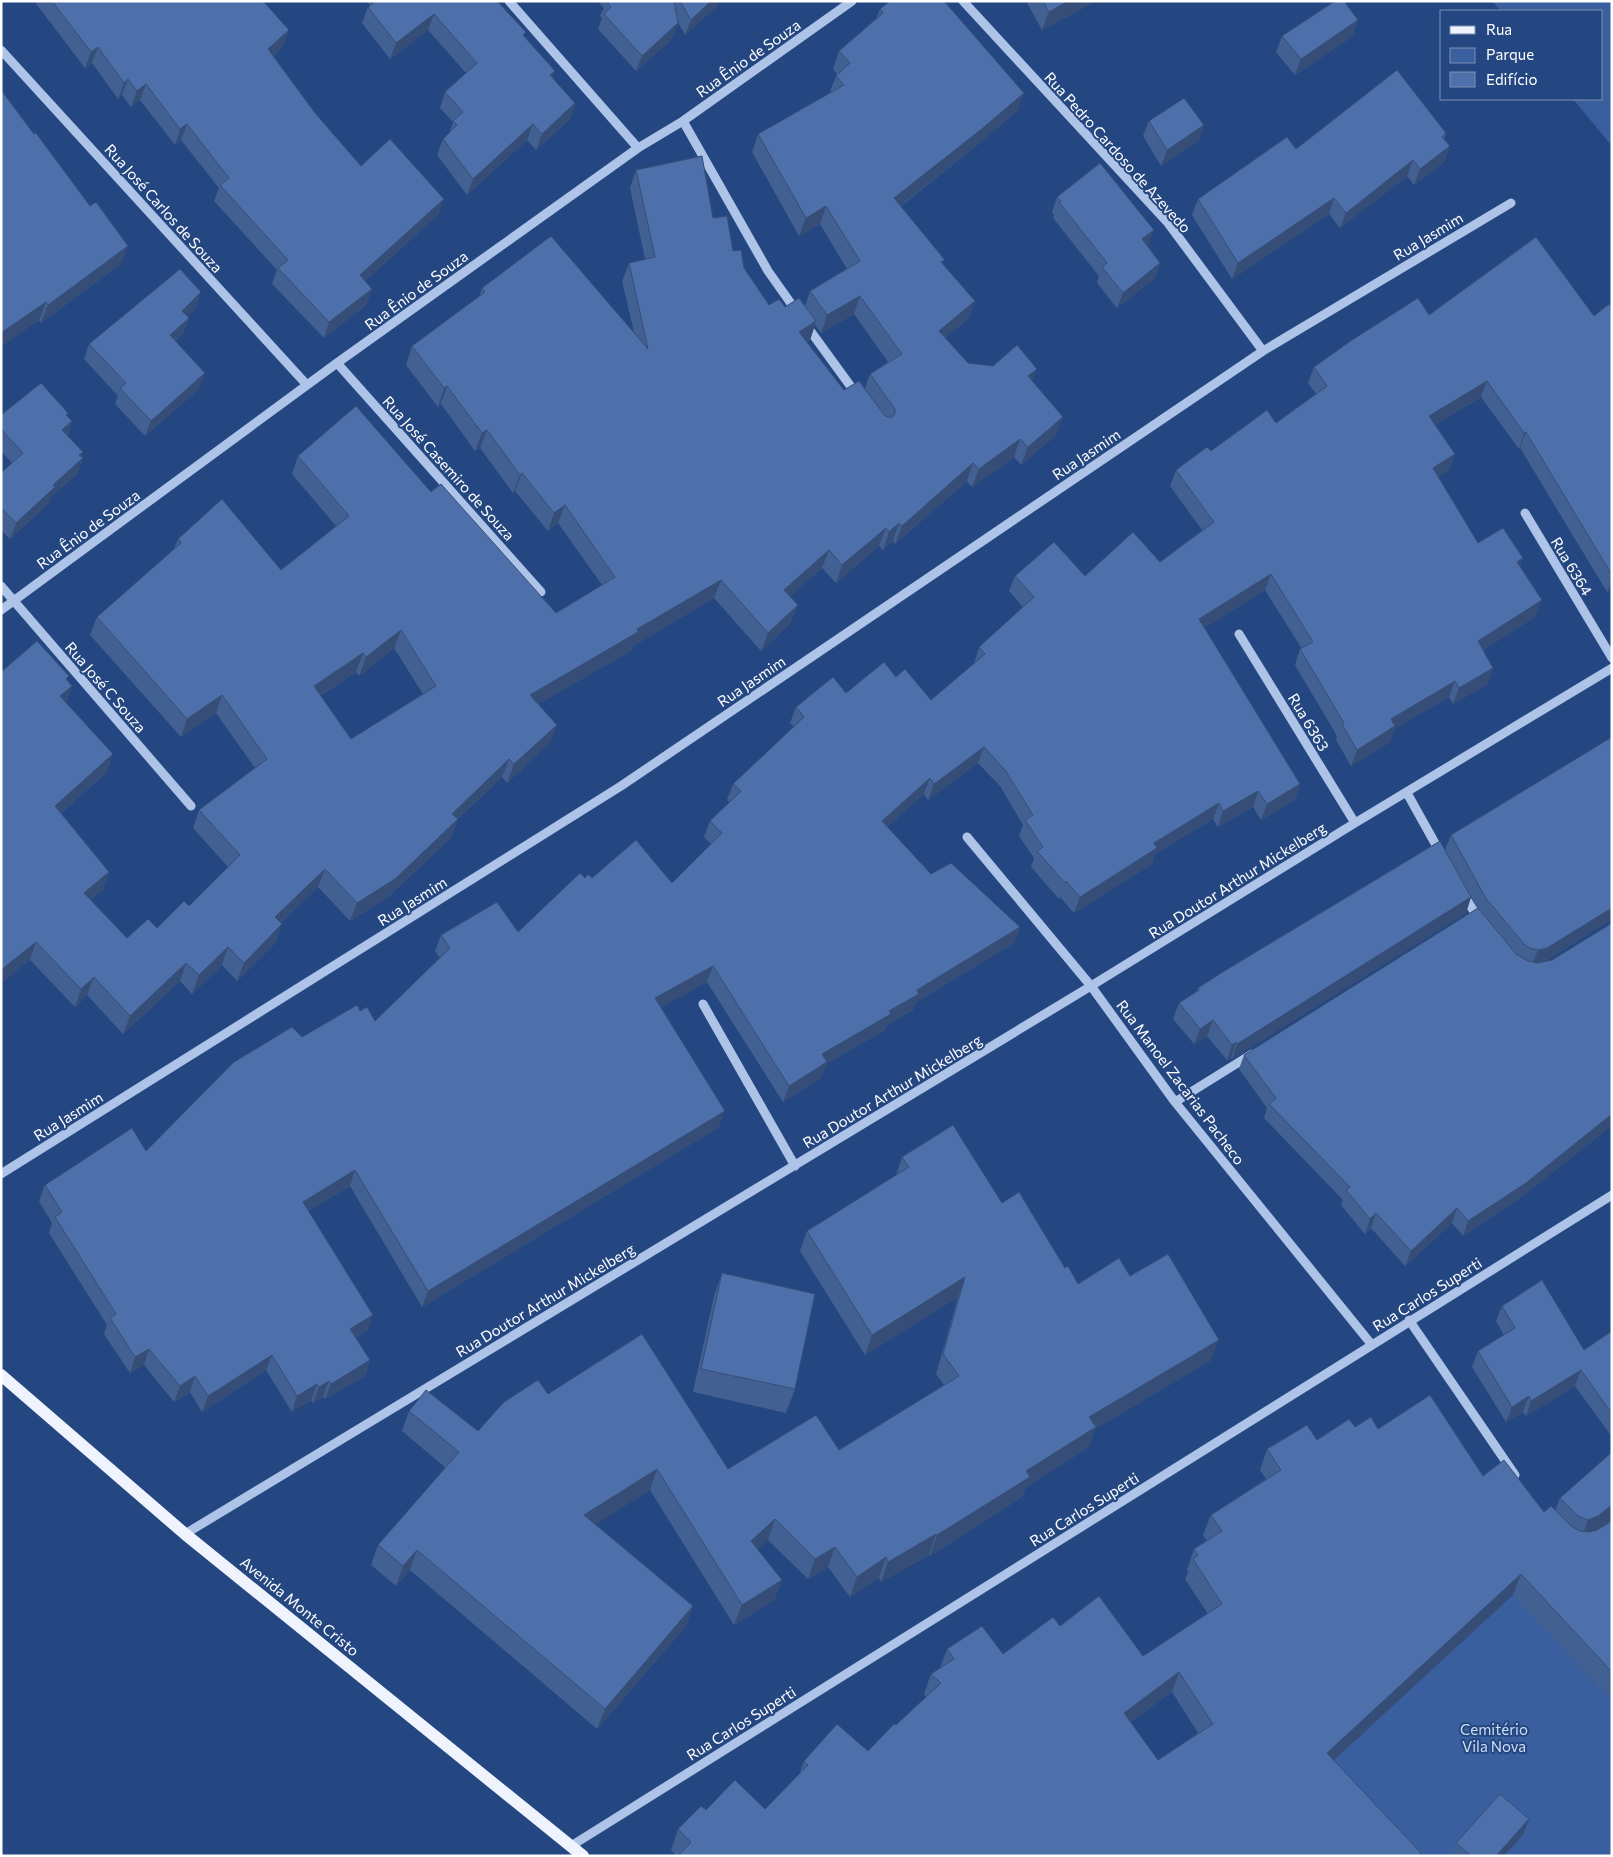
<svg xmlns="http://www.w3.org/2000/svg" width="1613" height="1857" viewBox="0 0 1613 1857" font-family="Commissioner,sans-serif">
<rect width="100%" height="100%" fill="#254781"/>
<path fill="#3a5f9f" d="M1492,1H1612V146L1573,99H1602V11H1501Z
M1612,1470V1856H1187Z"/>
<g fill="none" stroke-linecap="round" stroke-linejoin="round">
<path stroke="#adc3e7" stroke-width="9" d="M509,1L638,148
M963,1L1168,223L1263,351
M1,50L307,385
M683,121L768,271L797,312
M806,325L857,395
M337,363L541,592
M1525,513L1612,658
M1,586L191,806
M1,610L337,363L638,148L683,121L852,1
M1239,634L1355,823
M1407,793L1441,854
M967,837L1091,986L1175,1102L1372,1345
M1463,894L1480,921
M703,1004L795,1166
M1175,1102L1252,1054
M1,1174L621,786L1263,351L1511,203
M1409,1320L1515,1475
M185,1534L1091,986L1355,823L1612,668
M571,1846L1612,1195"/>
<path stroke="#eef3fd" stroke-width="12" d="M1,1375L185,1534L583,1856"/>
</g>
<path fill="#426092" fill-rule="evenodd" d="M34,1H263L283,46L273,56L315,113L361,166L438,215L365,281L372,289L366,305L324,338L272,284L277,270L214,201L219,188L181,140L175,145L140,100L131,107L122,95L118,99L92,63L85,68Z
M367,1H497L524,37L552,78L575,103L570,119L536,150L527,140L467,195L437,155L443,139L449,133L453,122L440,108L445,92L466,73L428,30L390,59L362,23L368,7L370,5Z
M598,1H718L716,7L685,35L678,22L672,39L636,71L598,29L602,18L600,16L604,8Z
M1026,1H1096L1042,30Z
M880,9L1024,93L1017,111L976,146L901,206L943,264L975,301L968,319L945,338L968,363L1032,381L1056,435L1021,465L1014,457L972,487L967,481L895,544L893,541L883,550L879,546L836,583L822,568L790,597L791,623L761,651L714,598L633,646L631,651L538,704L550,743L507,783L502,777L457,820L451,838L388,897L350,921L318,887L281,923L282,924L275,943L237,981L222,965L192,994L180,981L123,1034L87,995L75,1007L30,960L1,983V672L68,680L66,702L107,772L61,813L109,872L103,890L90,900L127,938L157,928L189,906L228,867L193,828L199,810L255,768L216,713L181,737L90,635L97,617L174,549L178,539L281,570L336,526L292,474L298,456L431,492L556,613L602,585L558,523L548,531L515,491L513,493L480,448L475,451L441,404L438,407L406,365L412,346L479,297L482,288L634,332L622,281L629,263L645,259L630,188L636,170L713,218L744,268L769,305L785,307L805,306L810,291L847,269L820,224L799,236L752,152L758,134L829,94L836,76L837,74L833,69L839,51L876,19ZM854,314L888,362L870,374L865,388L844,390L806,342L810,340L815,325L821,333ZM394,648L423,694L351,739L320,696L356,672L359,676Z
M1282,36H1353L1295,75L1276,52Z
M1,90L121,264L41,323L39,320L1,346Z
M1149,121L1199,140L1161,166L1143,136Z
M1446,133L1444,139L1450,146L1444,162L1414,185L1407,176L1340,228L1329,214L1232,279L1192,215L1198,199L1296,149Z
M1057,197L1148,246L1160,263L1155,278L1117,308L1097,283L1099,276L1053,218L1054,215L1052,212Z
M196,308L187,316L189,318L183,334L175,341L199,389L145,436L115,404L118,396L84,359L89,344Z
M1612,308V589L1607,592L1520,448L1519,449L1481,397L1435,425L1455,454L1449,470L1438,477L1478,543L1520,566L1536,616L1483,650L1488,684L1453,704L1449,697L1394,729L1390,742L1351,766L1336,740L1337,736L1295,665L1300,649H1302L1265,590L1204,628L1300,784L1295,800L1261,820L1253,807L1218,827L1213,819L1155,854L1152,864L1074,913L1060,897L1059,899L1031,867L1034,858L1019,836L1023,825L1000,786L978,763L928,800L924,794L887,827L931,874L1020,927L1014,943L915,1003L913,1010L887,1025L885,1030L826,1064L821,1078L783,1102L707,982L661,1007L719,1127L422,1307L350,1186L308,1211L368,1330L356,1338L370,1360L365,1376L325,1399L323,1397L313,1403L311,1400L292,1412L266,1370L202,1412L190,1392L174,1402L144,1365L130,1373L104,1334L107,1325L49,1233L52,1223L39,1201L45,1185L146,1151L302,1037L360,1011L375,1021L440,958L435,951L441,935L518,932L585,878L672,883L711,844L704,837L710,821L730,802L727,800L733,784L794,727L790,723L796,707L846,693L896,677L931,700L974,664L979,647L1023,607L1009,591L1015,576H1085L1160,562L1202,530L1170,486L1176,470L1211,451L1276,423L1316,394L1308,383L1314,367L1429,315L1594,316Z
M68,413L67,416L72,421L67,436L83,452L77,474L50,498L49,503L10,539L1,530V473L12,463L1,451V415Z
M1612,737V921H1609L1545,961L1605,1131L1521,1197L1463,1236L1452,1223L1405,1266L1371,1228L1365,1234L1341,1205L1343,1200L1264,1118L1267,1108L1239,1069L1244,1055L1478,909L1471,897L1466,913L1232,1059L1231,1058L1227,1060L1207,1036L1194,1044L1173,1019L1179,1003L1196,992L1198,988L1445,850L1451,835Z
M902,1157L1002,1203L1065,1268L1078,1284L1130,1276L1211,1360L1095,1429L1089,1447L1026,1487L1022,1497L930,1556L929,1555L881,1582L879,1578L850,1597L828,1567L808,1579L768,1540L757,1549L782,1580L774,1600L734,1625L650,1490L595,1524L693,1606L686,1626L597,1729L410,1570L396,1586L371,1565L378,1545L446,1468L402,1431L409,1411L478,1431L548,1394L728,1469L839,1450L944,1385L936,1374L958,1297L865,1355L800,1251L807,1231L896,1175Z
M722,1273L795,1389L786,1413L693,1392L714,1296Z
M1502,1306L1584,1350L1612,1331V1437L1575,1386L1526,1416L1523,1412L1506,1422L1472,1367L1478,1351L1504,1335L1496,1321Z
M1355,1427L1378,1429L1483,1476L1544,1512L1555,1511L1560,1498L1612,1452V1699L1611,1700L1513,1595L1334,1760L1420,1856H677L671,1850L678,1829L706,1810L765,1809L799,1775L804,1761L868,1751L926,1697L924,1694L931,1674L940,1668L947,1649L1003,1654L1060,1626L1143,1656L1208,1614L1185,1579L1188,1572L1187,1570L1194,1549L1207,1541L1203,1535L1211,1515L1266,1479L1260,1470L1267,1449L1317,1440ZM1172,1692L1198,1733L1158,1760L1131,1722Z
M1529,1819L1523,1835L1504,1856H1452L1456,1843Z"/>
<path fill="#364e77" d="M711,1H718L716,7L685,35L691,20Z
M1068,1H1096L1042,30L1049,12Z
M434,14L428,30L390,59L396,43Z
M1358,20L1353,36L1295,75L1301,59Z
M678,23L672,39L636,71L642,56Z
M289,30L283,46L262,65L268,49Z
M98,47L92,63L85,68L91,52Z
M555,71L549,87L550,75Z
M128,79L122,95L118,99L124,83Z
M146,84L140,100L131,107L137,91Z
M1024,93L1017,111L976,146L887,216L894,198Z
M575,103L570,119L536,150L542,134Z
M187,124L181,140L175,145L180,129Z
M533,124L527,140L467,195L473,179Z
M1204,125L1199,140L1161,166L1167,150Z
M1450,146L1444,162L1414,185L1420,169Z
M1413,160L1407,176L1340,228L1346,213Z
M1334,198L1329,214L1232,279L1238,263Z
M444,199L438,215L354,291L360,275Z
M826,206L820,224L799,236L806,218Z
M1154,230L1148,246L1136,255L1142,239Z
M128,246L121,264L41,323L48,305Z
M1160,263L1155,278L1117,308L1123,293Z
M372,289L366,305L324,338L329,322Z
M201,292L196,308L177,327L182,311Z
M860,296L854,314L821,333L827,315Z
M975,301L968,319L932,349L939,331Z
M46,302L39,320L1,346V333Z
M189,318L183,334L164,351L170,335Z
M816,321L810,340L792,350L799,332Z
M1037,369L1030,387L1028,376Z
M205,373L199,389L145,436L151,421Z
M1487,381L1481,397L1423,432L1429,416Z
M447,386L441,404L438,407L444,388Z
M1063,417L1056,435L1021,465L1028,447Z
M72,421L66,437L62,430Z
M487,430L480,448L475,451L482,433Z
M1526,432L1520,448L1519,449L1524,433Z
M1020,439L1014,457L972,487L979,469Z
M83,452L79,462L83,458L77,474L50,498L49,503L10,539L16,523L53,485L79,455Z
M1455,454L1449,470L1427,484L1433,468Z
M973,463L967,481L895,544L902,526Z
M522,473L515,491L513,493L520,475Z
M565,505L558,523L548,531L554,513Z
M899,523L893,541L883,550L889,532Z
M886,528L879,546L836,583L842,565Z
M829,550L822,568L778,608L784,590Z
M1523,558L1517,574V562Z
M1271,574L1265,590L1193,635L1199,619Z
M1612,579V589L1607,592Z
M721,580L714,598L633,646L631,651L523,713L530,695L637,629Z
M1542,600L1536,616L1472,657L1478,641Z
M798,605L791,623L761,651L768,633Z
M401,630L394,648L359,676L366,657Z
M363,653L356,672L307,704L314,686Z
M1493,668L1488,684L1453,704L1459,688Z
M1455,681L1449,697L1394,729L1390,742L1351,766L1357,750L1391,719Z
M72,686L66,704L60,696Z
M222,695L216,713L181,737L187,719Z
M557,725L550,743L507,783L514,764Z
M984,747L978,763L928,800L934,784Z
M113,754L107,772L48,824L55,806Z
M509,759L502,777L457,820L451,838L388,897L350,921L357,903L452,814Z
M930,778L924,794L876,837L882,821Z
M1300,784L1295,800L1261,820L1267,804Z
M1258,791L1253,807L1218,827L1223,811Z
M1219,803L1213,819L1155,854L1152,864L1074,913L1080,897L1154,843Z
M325,869L318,887L268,935L275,917Z
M109,872L103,890L77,911L84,893Z
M1471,897L1466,913L1232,1059L1237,1044Z
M1612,908V921H1609L1541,963L1532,965L1538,950Z
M282,924L275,943L237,981L244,963Z
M1020,927L1014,943L915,1003L913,1010L887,1025L885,1030L826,1064L821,1078L783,1102L789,1086L822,1054L889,1011L917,990Z
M36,942L30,960L1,983V970Z
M228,947L222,965L192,994L199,975Z
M186,963L180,981L123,1034L130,1016Z
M713,966L707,982L649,1014L655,998Z
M94,977L87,995L75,1007L81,989Z
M1213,1020L1207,1036L1194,1044L1200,1029Z
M1236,1042L1231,1058L1227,1060L1232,1045Z
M725,1111L719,1127L422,1307L428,1291Z
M1612,1114V1124L1605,1131L1521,1197L1463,1236L1468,1221Z
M355,1170L350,1186L297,1218L303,1202Z
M1457,1208L1452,1223L1405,1266L1411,1251Z
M1376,1213L1371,1228L1365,1234L1370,1219Z
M965,1277L958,1297L865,1355L872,1335Z
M373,1315L368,1330L345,1345L350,1329Z
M1219,1340L1211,1360L1095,1429L1089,1447L1026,1487L1022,1497L930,1556L937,1535L1026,1471L1089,1417Z
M149,1349L144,1365L130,1373L135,1357Z
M272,1355L266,1370L202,1412L208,1396Z
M370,1360L365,1376L325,1399L331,1384Z
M1581,1370L1575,1386L1526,1416L1531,1401Z
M195,1376L190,1392L174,1402L180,1386Z
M329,1381L323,1397L313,1403L319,1387Z
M317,1384L311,1400L292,1412L297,1396Z
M1529,1396L1523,1412L1506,1422L1512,1407Z
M657,1469L650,1490L577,1536L584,1515Z
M1612,1505V1517L1610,1521L1591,1536L1581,1540L1588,1520Z
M775,1519L768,1540L744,1561L751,1541Z
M936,1534L929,1555L881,1582L888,1562Z
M835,1547L828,1567L808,1579L815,1559Z
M417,1550L410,1570L396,1586L403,1566Z
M886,1557L879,1578L850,1597L857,1577Z
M1521,1574L1513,1595L1319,1774L1327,1753Z
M782,1580L774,1600L734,1625L742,1605Z
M693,1606L686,1626L597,1729L605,1709Z
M1179,1672L1172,1692L1116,1733L1124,1713Z
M1529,1819L1523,1835L1504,1856H1496Z"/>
<path fill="#4d70aa" stroke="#364e77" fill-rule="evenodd" d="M52,1H263L289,30L268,49L315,113L361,166L390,139L444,199L360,275L372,289L329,322L278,268L288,260L220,185L229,178L187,124L180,129L146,84L137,91L128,79L124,83L98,47L91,52Z
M376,1H497L526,32L523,35L555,71L550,75L575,103L542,134L533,124L473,179L443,139L457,125L453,121L463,112L445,92L477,63L434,14L396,43L368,7Z
M606,1H674L678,23L642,56L604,14L611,7Z
M680,1H711L691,20Z
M890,1H944L1024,93L983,128L894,198L945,260L941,262L975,301L939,331L968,363L993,366L1017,345L1037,369L1028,376L1063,417L1028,447L1020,439L979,469L973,463L902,526L899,523L889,532L886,528L842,565L829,550L784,590L798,605L768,633L721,580L637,629L638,632L530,695L557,725L514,764L509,759L452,814L458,819L395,879L357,903L325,869L275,917L282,924L244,963L228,947L199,975L186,963L130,1016L94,977L81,989L36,942L1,970V672L37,641L69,676L66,679L72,686L60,696L113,754L55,806L109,872L84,893L127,938L148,919L157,928L184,901L189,906L240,855L199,810L267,759L222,695L187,719L97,617L181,543L178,539L222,499L281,570L349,516L298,456L356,406L431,492L441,484L556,613L615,577L565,505L554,513L522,473L520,475L487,430L482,433L447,386L444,388L412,346L485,292L482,288L551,236L648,349L629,263L655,257L636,170L702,156L713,218L727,216L733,251L741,250L744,268L769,305L779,299L785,307L799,298L816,321L799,332L844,390L859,381L885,416L891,418L895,414V409L870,374L902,354L860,296L827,315L810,291L860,261L826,206L806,218L758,134L844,85L836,76L850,63L839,51L883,13L880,9ZM401,630L436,686L351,739L314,686L363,653L366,657Z
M1043,1H1068L1049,12Z
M1335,1H1344L1358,20L1301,59L1282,36Z
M1397,70L1446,133L1442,137L1450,146L1420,169L1413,160L1346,213L1334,198L1238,263L1198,199L1287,137L1296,149Z
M1,90L34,134L36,133L90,206L96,202L128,246L48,305L46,302L1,333Z
M1184,98L1204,125L1167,150L1149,121Z
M1100,163L1154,230L1142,239L1160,263L1123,293L1102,267L1107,263L1059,202L1061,201L1057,197Z
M1536,237L1594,316L1609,304L1612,308V575L1526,432L1524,433L1487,381L1429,416L1455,454L1433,468L1478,543L1503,528L1523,558L1517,562L1542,600L1478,641L1493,668L1459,688L1455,681L1391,719L1395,726L1357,750L1342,724L1344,723L1300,649L1313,642L1271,574L1199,619L1300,784L1267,804L1258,791L1223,811L1219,803L1154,843L1157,848L1080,897L1066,881L1065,883L1037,851L1043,847L1025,820L1033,815L1005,770L984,747L934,784L930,778L882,821L931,874L951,863L1020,927L917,990L919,994L889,1011L891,1014L822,1054L827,1062L789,1086L713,966L655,998L725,1111L428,1291L355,1170L303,1202L373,1315L350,1329L370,1360L331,1384L329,1381L319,1387L317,1384L297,1396L272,1355L208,1396L195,1376L180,1386L149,1349L135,1357L110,1318L116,1314L55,1217L62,1212L45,1185L132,1128L146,1151L234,1062L292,1027L302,1037L357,1005L360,1011L367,1007L375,1021L450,948L441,935L497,902L518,932L580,873L585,878L588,874L592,878L636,840L672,883L722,833L710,821L741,791L733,784L804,717L796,707L833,677L846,693L884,662L896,677L905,669L931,700L985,654L979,647L1034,597L1015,576L1054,542L1085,576L1133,532L1160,562L1214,522L1176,470L1207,447L1211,451L1267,410L1276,423L1327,386L1314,367L1352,340L1418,298L1429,315Z
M180,269L201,292L182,311L189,318L170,335L205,373L151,421L120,388L126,383L89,344Z
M41,383L68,413L66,415L72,421L62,430L83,452L79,455L83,458L53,485L55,487L16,523L1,508V473L23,453L1,429V415Z
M1612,737V908L1547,948L1538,950L1530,948L1524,944L1485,897L1451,835Z
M1440,841L1471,897L1237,1044L1236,1042L1232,1045L1213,1020L1200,1029L1179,1003L1199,990L1198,988L1221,973Z
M1478,908L1516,954L1528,961L1537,963L1552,960L1612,923V1114L1526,1183L1468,1221L1457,1208L1411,1251L1376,1213L1370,1219L1346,1190L1350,1187L1269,1104L1276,1098L1244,1055Z
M953,1125L1002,1203L1019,1192L1065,1268L1068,1266L1078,1284L1119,1258L1130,1276L1168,1254L1219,1340L1089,1417L1096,1427L1026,1471L1030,1477L937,1535L936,1534L888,1562L886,1557L857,1577L835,1547L815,1559L775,1519L751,1541L782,1580L742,1605L657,1469L584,1515L693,1606L605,1709L417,1550L403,1566L378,1545L459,1452L409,1411L426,1390L478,1431L504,1402L538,1380L548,1394L642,1334L728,1469L816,1415L839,1450L959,1376L943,1354L965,1277L872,1335L807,1231L909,1167L902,1157Z
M722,1273L815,1294L795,1389L701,1369Z
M1542,1280L1584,1350L1612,1331V1414L1581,1370L1531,1401L1529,1396L1512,1407L1478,1351L1515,1328L1502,1306Z
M1430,1395L1483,1476L1504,1460L1544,1512L1551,1506L1571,1526L1580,1531L1589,1532L1597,1530L1612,1521V1672L1521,1574L1327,1753L1421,1853L1417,1856H681L680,1854L691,1842L678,1829L701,1806L706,1810L735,1780L765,1809L808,1765L804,1761L837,1724L868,1751L894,1724L896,1725L941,1683L931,1674L954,1659L947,1649L982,1626L1003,1654L1053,1617L1060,1626L1099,1596L1143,1656L1222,1604L1193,1559L1198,1555L1194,1549L1222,1531L1211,1515L1281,1470L1267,1449L1307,1425L1317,1440L1349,1419L1355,1427L1371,1417L1378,1429ZM1179,1672L1213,1724L1158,1760L1124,1713Z
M1612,1452V1505L1598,1516L1588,1520L1578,1516L1560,1498Z
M1500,1794L1529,1819L1496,1856H1471L1456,1843Z"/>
<g text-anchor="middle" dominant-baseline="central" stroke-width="4" stroke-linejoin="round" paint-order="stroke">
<g font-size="15" fill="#fff" stroke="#254781">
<text transform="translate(748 58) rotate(-35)">Rua Ênio de Souza</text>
<text transform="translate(1118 152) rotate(48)">Rua Pedro Cardoso de Azevedo</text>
<text transform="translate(164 208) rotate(48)">Rua José Carlos de Souza</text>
<text transform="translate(1428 236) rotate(-31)">Rua Jasmim</text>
<text transform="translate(416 290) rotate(-36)">Rua Ênio de Souza</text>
<text transform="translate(1086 454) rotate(-34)">Rua Jasmim</text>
<text transform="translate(449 468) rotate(48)">Rua José Casemiro de Souza</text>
<text transform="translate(88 529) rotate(-36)">Rua Ênio de Souza</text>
<text transform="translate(1572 566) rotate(59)">Rua 6364</text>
<text transform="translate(751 681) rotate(-34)">Rua Jasmim</text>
<text transform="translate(106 687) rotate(49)">Rua José C Souza</text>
<text transform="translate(1309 722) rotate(59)">Rua 6363</text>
<text transform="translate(1237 880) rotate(-32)">Rua Doutor Arthur Mickelberg</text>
<text transform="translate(412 901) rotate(-32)">Rua Jasmim</text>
<text transform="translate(1181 1082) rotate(53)">Rua Manoel Zacarias Pacheco</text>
<text transform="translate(892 1091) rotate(-31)">Rua Doutor Arthur Mickelberg</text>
<text transform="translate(68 1116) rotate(-32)">Rua Jasmim</text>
<text transform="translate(1427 1294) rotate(-32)">Rua Carlos Superti</text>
<text transform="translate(545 1300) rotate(-31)">Rua Doutor Arthur Mickelberg</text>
<text transform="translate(1084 1509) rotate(-32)">Rua Carlos Superti</text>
<text transform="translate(300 1606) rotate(39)">Avenida Monte Cristo</text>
<text transform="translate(741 1723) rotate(-32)">Rua Carlos Superti</text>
</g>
<g font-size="15" fill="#d0def5" stroke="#254781">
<text x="1494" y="1729">Cemitério<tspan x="1494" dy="17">Vila Nova</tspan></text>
</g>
</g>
<rect width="1613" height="1857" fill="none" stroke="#ffffff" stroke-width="5"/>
<rect x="1440" y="10" width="162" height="90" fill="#254781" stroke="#7c91b3"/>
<rect x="1450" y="26" width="25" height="8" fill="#eef3fd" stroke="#7c91b3"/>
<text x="1486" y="35" font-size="15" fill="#ffffff">Rua</text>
<rect x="1450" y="48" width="25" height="15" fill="#3a5f9f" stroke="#7c91b3"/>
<text x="1486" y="60" font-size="15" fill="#ffffff">Parque</text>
<rect x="1450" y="72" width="25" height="15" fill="#4d70aa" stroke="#7c91b3"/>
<text x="1486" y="85" font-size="15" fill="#ffffff">Edifício</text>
</svg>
